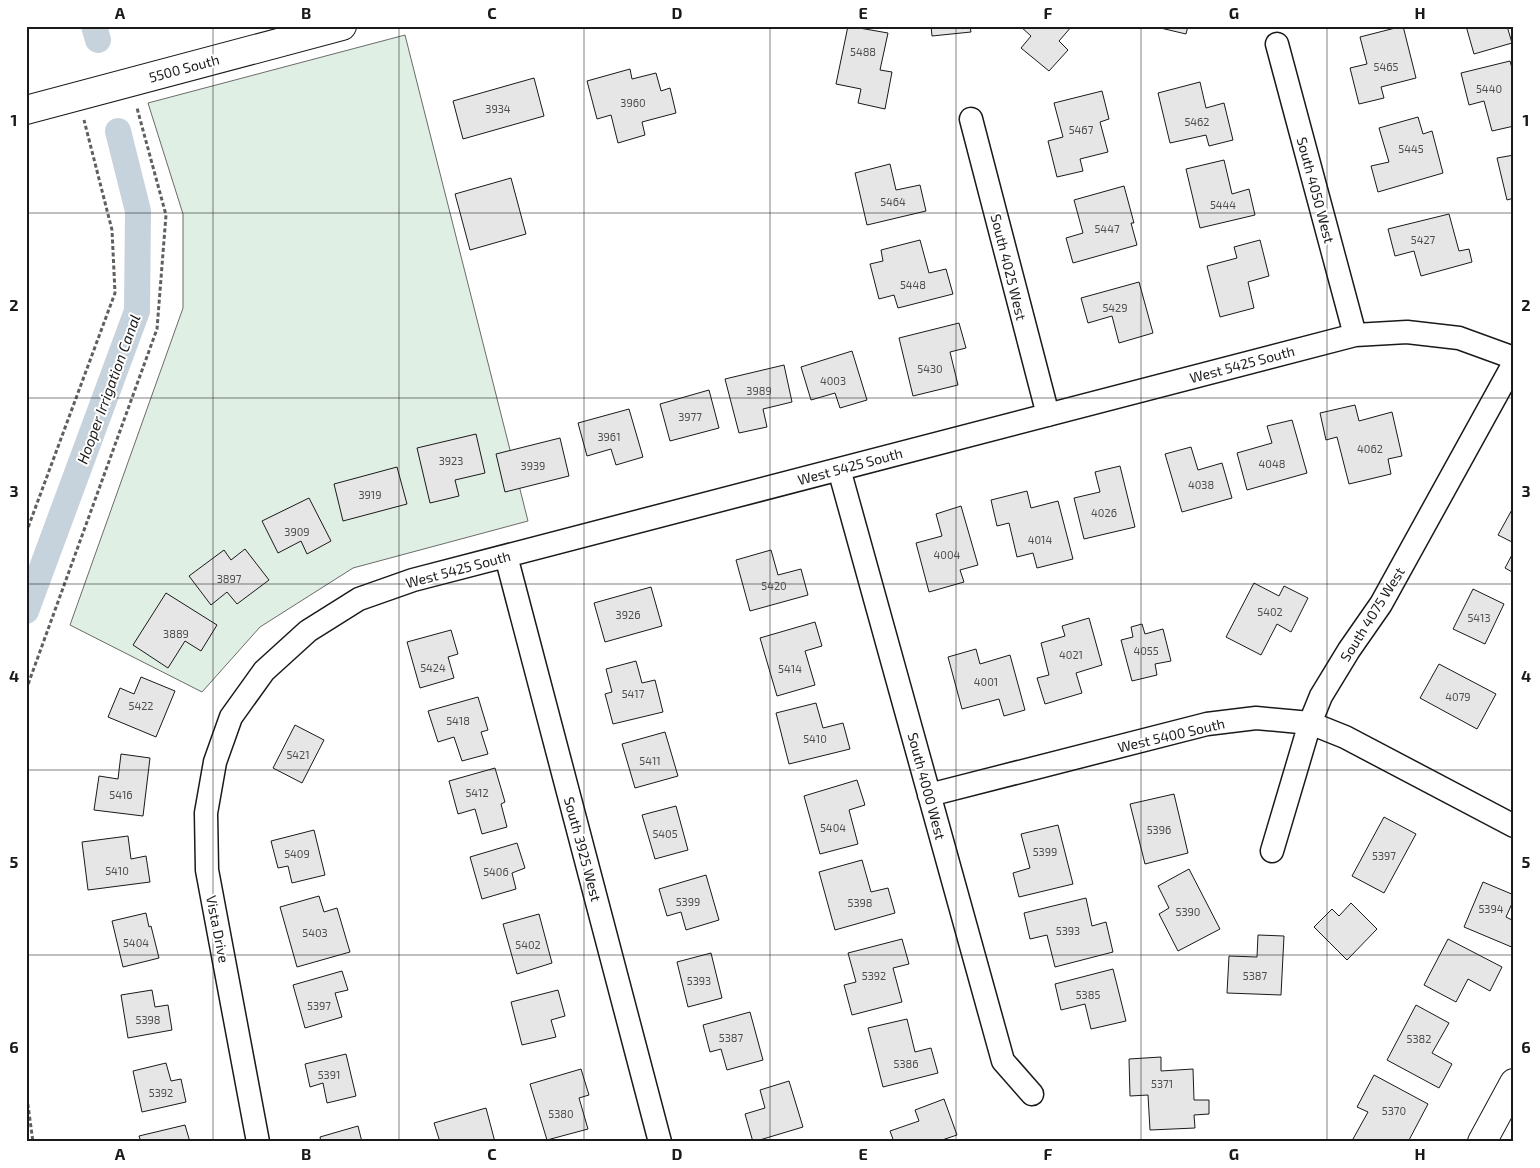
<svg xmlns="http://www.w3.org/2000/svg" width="1540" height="1168" viewBox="0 0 1540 1168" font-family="'Exo 2',sans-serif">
<rect width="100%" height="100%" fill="#fff"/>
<path fill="#e0efe3" stroke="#6a6a6a" d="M405,35L528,521L353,568L260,627L202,692L70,625L183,308V214L148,103Z"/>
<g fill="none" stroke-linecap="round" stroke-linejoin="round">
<path stroke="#c6d2dc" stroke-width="26" d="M94,26L98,40
M26,611L137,311L138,211L118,131"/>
</g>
<path fill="#e6e6e6" stroke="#1a1a1a" d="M848,26L888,33L880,70L892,72L885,109L858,103L861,89L836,84Z
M931,26H970L971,32L932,36Z
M1020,26H1072L1059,41L1068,50L1049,71L1021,48L1031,36Z
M1152,26H1188L1186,34Z
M1403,26L1416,78L1381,87L1384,98L1359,104L1350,68L1367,64L1360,37Z
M1466,26H1507L1512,43L1474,54Z
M1510,61L1514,75V126L1492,131L1484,101L1469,105L1461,73Z
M630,69L632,79L656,73L661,91L670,88L676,113L642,122L645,135L618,143L611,115L597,119L587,81Z
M534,78L544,116L463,139L453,101Z
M1200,82L1206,108L1224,103L1233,140L1209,146L1206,135L1170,143L1158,93Z
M1102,91L1109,119L1100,122L1108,152L1080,159L1083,171L1057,177L1048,141L1063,137L1054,103Z
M1418,117L1423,134L1432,131L1443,173L1378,192L1371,166L1389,162L1379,128Z
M1514,155V198L1507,200L1497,158Z
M1224,160L1232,194L1249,189L1255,215L1200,228L1186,169Z
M890,164L896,190L920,185L926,211L867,225L855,173Z
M511,178L526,234L470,250L455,194Z
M1124,186L1134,223H1131L1137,245L1073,263L1066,238L1083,233L1074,200Z
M1449,214L1459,251L1469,249L1472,262L1421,276L1414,251L1395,256L1388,229Z
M920,240L929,273L946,269L953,294L898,308L894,295L879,299L870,264L883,261L881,250Z
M1260,240L1269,276L1248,282L1254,308L1220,317L1207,266L1237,258L1234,247Z
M1139,282L1153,333L1119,343L1112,316L1088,323L1081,298Z
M959,323L966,348L950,352L958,385L913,396L899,338Z
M852,351L867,400L840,408L835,393L811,400L801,367Z
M784,365L792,402L763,409L767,427L739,433L725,379Z
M709,390L719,428L670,441L660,404Z
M1355,405L1359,421L1392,412L1402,456L1388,459L1391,474L1349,484L1337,437L1326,440L1320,413Z
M629,409L643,457L616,465L611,449L587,456L578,423Z
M1292,420L1307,473L1247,490L1237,453L1272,443L1267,426Z
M476,434L485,473L455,480L459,496L430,503L417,448Z
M560,438L569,476L505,492L496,454Z
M1191,447L1198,470L1222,463L1232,498L1182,512L1165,454Z
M1120,466L1135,527L1084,539L1074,498L1100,492L1095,472Z
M397,467L407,504L343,521L334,484Z
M1027,491L1031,508L1058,501L1073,559L1037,568L1033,553L1017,557L1009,523L997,526L991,500Z
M309,498L331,541L307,554L301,541L278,553L262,521Z
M961,506L978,565L960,570L964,582L929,592L916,543L942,536L936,514Z
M1514,506V543L1498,535Z
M245,549L269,580L237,604L227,592L211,605L189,576L224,550L231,560Z
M771,550L778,575L801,569L808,595L750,611L736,560Z
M1514,551V573L1505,568Z
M1254,583L1279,596L1284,586L1308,598L1291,632L1277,624L1261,655L1226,637Z
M651,587L662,626L605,642L594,603Z
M1473,589L1504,604L1485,644L1453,629Z
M166,593L217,625L201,651L185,641L168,668L133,645Z
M1089,618L1102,665L1076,673L1082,693L1045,704L1037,678L1049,675L1041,643L1065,636L1062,626Z
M815,622L822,646L805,651L815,685L777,696L760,638Z
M1142,624L1145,634L1163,629L1171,661L1155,664L1157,675L1132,681L1121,640L1133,637L1131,627Z
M451,630L458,654L448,657L454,678L420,688L407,642Z
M976,649L980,664L1010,655L1025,710L1004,716L999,699L962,709L948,657Z
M636,661L642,683L655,680L663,712L613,724L605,694L612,692L606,669Z
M1439,664L1496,694L1477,729L1420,698Z
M141,677L175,691L156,737L108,717L120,688L134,694Z
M478,697L488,730L481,732L488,754L462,761L454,737L438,742L428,711Z
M816,703L823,728L843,723L850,749L789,764L776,713Z
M295,725L324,740L302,783L273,768Z
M665,732L678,776L635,788L622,744Z
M121,754L150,758L143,816L94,810L99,776L118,779Z
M495,768L505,802L501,804L507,827L482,834L475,809L458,814L449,781Z
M857,780L865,805L849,810L858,844L820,854L804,796Z
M1174,794L1188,853L1145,864L1130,804Z
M676,806L688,850L655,859L642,815Z
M1384,817L1416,834L1384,893L1352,876Z
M1058,825L1073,884L1019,897L1013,873L1030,868L1021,834Z
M314,830L325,875L292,883L288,866L278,868L271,841Z
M128,836L131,859L146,856L150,882L88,890L82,842Z
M517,843L525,868L512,873L516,889L482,899L470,857Z
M862,860L871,892L888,888L895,913L835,930L819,872Z
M1189,869L1220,929L1178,951L1159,914L1169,908L1158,886Z
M706,875L719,920L686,930L681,912L667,916L659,889Z
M1483,882L1514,895V899L1506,917L1514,921V948L1464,927Z
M319,896L324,912L337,908L350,952L297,967L280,907Z
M1086,898L1092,926L1106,922L1113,952L1055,967L1047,935L1030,939L1024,913Z
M1351,903L1377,929L1347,960L1314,927L1332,909L1339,916Z
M146,913L149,927L151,926L159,958L123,967L112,921Z
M539,914L552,963L517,974L503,924Z
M1258,935L1284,936L1281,995L1227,993L1229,956L1257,957Z
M902,939L909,964L893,968L902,1002L852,1015L844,985L856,982L848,953Z
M1448,939L1502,967L1490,991L1468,979L1456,1002L1424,985Z
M711,953L722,998L688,1007L677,962Z
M1113,969L1126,1021L1091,1029L1085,1004L1061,1010L1055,984Z
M342,971L348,990L335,993L342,1017L305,1028L293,985Z
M152,990L155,1007L168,1005L172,1030L128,1038L121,995Z
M558,990L565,1016L551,1020L556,1037L522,1045L511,1002Z
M1416,1005L1449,1023L1432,1053L1452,1064L1439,1088L1387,1060Z
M750,1012L763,1060L727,1070L721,1049L710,1052L703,1025Z
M907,1019L915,1052L931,1048L938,1073L883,1087L868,1028Z
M346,1054L356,1096L327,1103L323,1083L310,1087L305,1064Z
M1161,1057V1071L1193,1069L1194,1100H1209V1114L1194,1115L1195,1128L1150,1130L1148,1095L1130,1096L1129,1059Z
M166,1063L171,1081L181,1079L186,1102L142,1112L133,1071Z
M581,1069L589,1095L579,1098L588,1129L547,1140L530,1084Z
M1374,1075L1428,1104L1408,1142H1358L1353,1139L1368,1112L1357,1107Z
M789,1081L803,1127L753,1142L745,1114L765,1108L760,1090Z
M944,1099L957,1135L942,1140L943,1142H894L890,1131L919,1121L915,1110Z
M486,1108L495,1142H440L434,1123Z
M185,1125L190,1142H141L139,1136Z
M358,1126L362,1142H321L320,1137Z"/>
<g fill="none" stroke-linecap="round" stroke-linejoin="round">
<g stroke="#1a1a1a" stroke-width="25">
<path id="street" d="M1277,44L1355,335
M971,119L1048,415
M839,469L1003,1061L1032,1094
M506,556L660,1142
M929,795L1207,724L1256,718L1310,723L1345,737L1514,826
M1272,851L1310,723L1321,696L1349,650L1381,604L1514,363
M258,1142L207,870L206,813L215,762L231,717L264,671L308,631L359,599L413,580L1355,335L1407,332L1459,338L1514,358"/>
</g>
<g stroke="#1a1a1a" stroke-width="30">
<path id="secondary" d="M26,110L342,26
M1482,1142L1514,1083"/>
</g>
<path stroke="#5f5f5f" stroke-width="3" stroke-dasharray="4 2.5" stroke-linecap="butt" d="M26,533L115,293L112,230L84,120
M26,690L157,329L166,215L137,108
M26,1091L33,1142"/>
<use href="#street" stroke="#fff" stroke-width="22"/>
<use href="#secondary" stroke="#fff" stroke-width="28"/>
</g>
<path fill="none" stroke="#1a1a1a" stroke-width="1" stroke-opacity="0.55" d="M213,26V1142M399,26V1142M584,26V1142M770,26V1142M956,26V1142M1141,26V1142M1327,26V1142M26,213H1514M26,398H1514M26,584H1514M26,770H1514M26,955H1514"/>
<g text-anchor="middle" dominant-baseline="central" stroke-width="4" stroke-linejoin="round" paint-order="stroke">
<g font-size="11" fill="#4d4d4d">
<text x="863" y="51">5488</text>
<text x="1386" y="66">5465</text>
<text x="1489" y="88">5440</text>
<text x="633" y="102">3960</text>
<text x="498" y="108">3934</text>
<text x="1197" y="121">5462</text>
<text x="1081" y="129">5467</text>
<text x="1411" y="148">5445</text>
<text x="893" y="201">5464</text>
<text x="1223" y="204">5444</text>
<text x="1107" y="228">5447</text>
<text x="1423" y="239">5427</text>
<text x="913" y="284">5448</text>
<text x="1115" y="307">5429</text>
<text x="930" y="368">5430</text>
<text x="833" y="380">4003</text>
<text x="759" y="390">3989</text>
<text x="690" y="416">3977</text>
<text x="609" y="436">3961</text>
<text x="1370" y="448">4062</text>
<text x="451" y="460">3923</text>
<text x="1272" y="463">4048</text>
<text x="533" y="465">3939</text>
<text x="1201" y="484">4038</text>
<text x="370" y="494">3919</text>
<text x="1104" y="512">4026</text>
<text x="297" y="531">3909</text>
<text x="1040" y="539">4014</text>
<text x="947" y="554">4004</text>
<text x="229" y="578">3897</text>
<text x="774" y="585">5420</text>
<text x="1270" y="611">5402</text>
<text x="628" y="614">3926</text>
<text x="1479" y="617">5413</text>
<text x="176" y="633">3889</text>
<text x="1146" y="650">4055</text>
<text x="1071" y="654">4021</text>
<text x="433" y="667">5424</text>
<text x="790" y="668">5414</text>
<text x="986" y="681">4001</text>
<text x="633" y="693">5417</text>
<text x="1458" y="696">4079</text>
<text x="141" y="705">5422</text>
<text x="458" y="720">5418</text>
<text x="815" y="738">5410</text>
<text x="298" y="754">5421</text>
<text x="650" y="760">5411</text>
<text x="477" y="792">5412</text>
<text x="121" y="794">5416</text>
<text x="833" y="827">5404</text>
<text x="1159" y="829">5396</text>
<text x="665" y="833">5405</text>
<text x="1045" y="851">5399</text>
<text x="297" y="853">5409</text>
<text x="1384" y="855">5397</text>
<text x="117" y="870">5410</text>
<text x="496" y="871">5406</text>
<text x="688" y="901">5399</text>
<text x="860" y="902">5398</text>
<text x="1491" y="908">5394</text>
<text x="1188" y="911">5390</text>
<text x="1068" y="930">5393</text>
<text x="315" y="932">5403</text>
<text x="136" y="942">5404</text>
<text x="528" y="944">5402</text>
<text x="874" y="975">5392</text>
<text x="1255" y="975">5387</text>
<text x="699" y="980">5393</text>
<text x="1088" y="994">5385</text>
<text x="319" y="1005">5397</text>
<text x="148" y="1019">5398</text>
<text x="731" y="1037">5387</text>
<text x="1419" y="1038">5382</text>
<text x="906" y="1063">5386</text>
<text x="329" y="1074">5391</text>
<text x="1162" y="1083">5371</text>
<text x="161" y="1092">5392</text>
<text x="1394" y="1110">5370</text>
<text x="561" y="1113">5380</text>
</g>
<g font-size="14" fill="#1a1a1a" stroke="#fff">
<text transform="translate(184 68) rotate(-15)">5500 South</text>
<text transform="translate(1316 190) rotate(75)">South 4050 West</text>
<text transform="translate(1009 267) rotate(76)">South 4025 West</text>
<text transform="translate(1242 364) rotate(-15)">West 5425 South</text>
<text transform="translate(850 466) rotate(-15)">West 5425 South</text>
<text transform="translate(458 569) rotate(-15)">West 5425 South</text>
<text transform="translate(1372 614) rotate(-58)">South 4075 West</text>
<text transform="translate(1171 735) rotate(-13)">West 5400 South</text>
<text transform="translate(927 786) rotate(75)">South 4000 West</text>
<text transform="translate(583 849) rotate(75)">South 3925 West</text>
<text transform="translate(218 929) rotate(79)">Vista Drive</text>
</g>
<g font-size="15" font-style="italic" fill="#1a1a1a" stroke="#fff">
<text transform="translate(108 389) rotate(-70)">Hooper Irrigation Canal</text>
</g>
</g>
<rect width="1540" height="1168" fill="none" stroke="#ffffff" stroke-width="55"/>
<rect x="28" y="28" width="1484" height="1112" fill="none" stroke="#1a1a1a" stroke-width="2"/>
<g font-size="16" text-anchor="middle" font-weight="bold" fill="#1a1a1a">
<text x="120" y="19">A</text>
<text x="306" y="19">B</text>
<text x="492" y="19">C</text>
<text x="677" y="19">D</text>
<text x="863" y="19">E</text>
<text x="1048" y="19">F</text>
<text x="1234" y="19">G</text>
<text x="1420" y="19">H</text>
<text x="14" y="126">1</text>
<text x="1526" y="126">1</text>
<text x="14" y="311">2</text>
<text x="1526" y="311">2</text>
<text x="14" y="497">3</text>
<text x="1526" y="497">3</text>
<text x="14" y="682">4</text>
<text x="1526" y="682">4</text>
<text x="14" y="868">5</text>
<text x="1526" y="868">5</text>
<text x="14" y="1053">6</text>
<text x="1526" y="1053">6</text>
<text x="120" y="1160">A</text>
<text x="306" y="1160">B</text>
<text x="492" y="1160">C</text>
<text x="677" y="1160">D</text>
<text x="863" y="1160">E</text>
<text x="1048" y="1160">F</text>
<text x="1234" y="1160">G</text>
<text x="1420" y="1160">H</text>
</g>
</svg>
